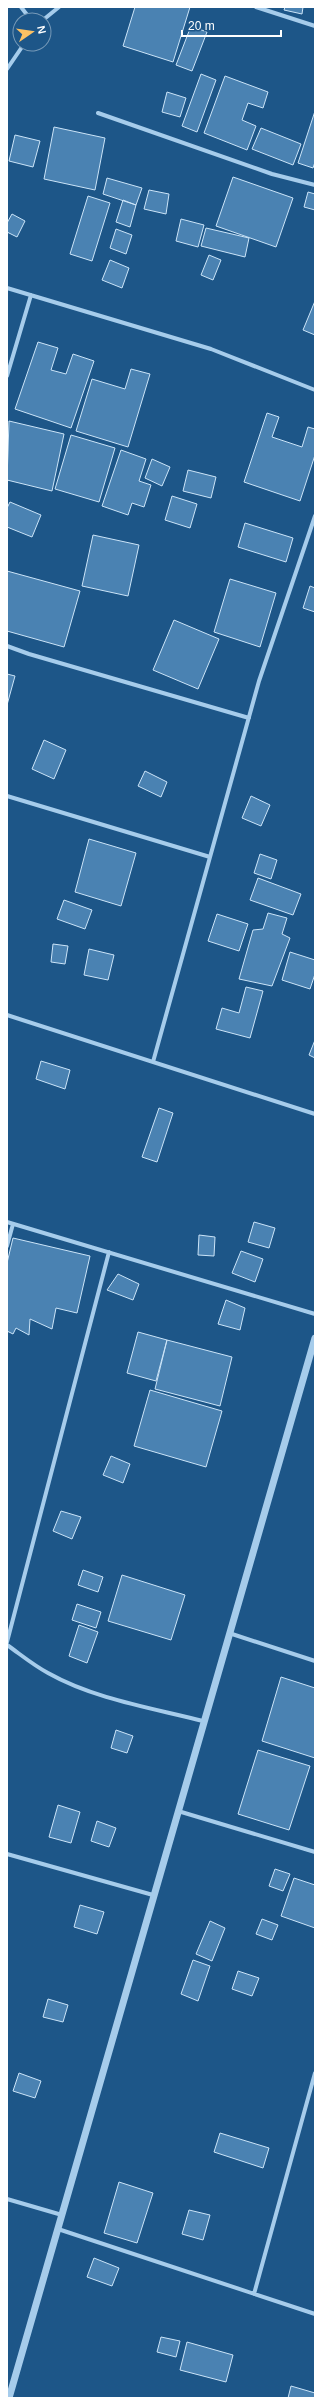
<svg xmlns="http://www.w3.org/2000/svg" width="322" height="2405" viewBox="0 0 322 2405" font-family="Arial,sans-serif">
<rect width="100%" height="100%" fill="#1d5688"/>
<path fill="#4a82b2" stroke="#cbe4f8" d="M135,7H190L173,62L123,46Z
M285,7H303L302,14L284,10Z
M191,26L207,32L192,71L176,65Z
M201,74L216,80L197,132L182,126Z
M225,76L268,92L263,108L248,103L242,120L256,126L247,150L204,133Z
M167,92L186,98L180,117L162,112Z
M315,111V162L313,168L298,163Z
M54,127L105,138L95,190L44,179Z
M261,128L301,144L293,165L252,149Z
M15,135L40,141L33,167L9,161Z
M233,177L293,198L276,247L216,226Z
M107,178L142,188L136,205L103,194Z
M149,190L169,194L166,214L144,209Z
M308,192L315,194V210L304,207Z
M88,196L110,203L92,261L70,254Z
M123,200L136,205L130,227L116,222Z
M12,214L25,221L17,237L7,232V223Z
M181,219L204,225L198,247L176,241Z
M206,228L249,238L245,257L201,246Z
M116,229L132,235L126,254L110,248Z
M209,255L221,260L213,280L201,275Z
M110,260L129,268L122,288L102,280Z
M315,301V335L303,330Z
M38,342L58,348L51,370L66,374L73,354L94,361L71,428L15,409Z
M131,369L150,374L128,447L76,431L92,379L125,389Z
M267,413L279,417L272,437L302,447L308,427L315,429V455L300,501L244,482Z
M9,421L64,434L52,491L7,480Z
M71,435L115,448L99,502L55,489Z
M121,450L146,459L139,481L151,485L144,507L132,503L128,515L102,506Z
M152,459L170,467L162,486L145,478Z
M188,470L216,477L211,498L183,491Z
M172,496L197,504L190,528L165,520Z
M10,502L41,515L32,537L7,527V508Z
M245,523L293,538L286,562L238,547Z
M93,535L139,545L128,596L82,586Z
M7,571L80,591L64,647L7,631Z
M230,579L276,593L260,647L214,632Z
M310,586L315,588V612L303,608Z
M174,620L219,639L198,689L153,670Z
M7,674L15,676L7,705Z
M44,740L66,750L54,779L32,769Z
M145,771L167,782L161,797L138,786Z
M251,796L270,805L261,826L242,818Z
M89,839L136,853L121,906L75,892Z
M260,854L277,860L271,879L254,873Z
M258,878L301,894L293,915L250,900Z
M64,900L92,910L85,929L57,919Z
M268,913L287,918L282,934L290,938L272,986L239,979L253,930L263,929Z
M217,914L248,924L239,951L208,941Z
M53,944L68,946L65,964L51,962Z
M89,949L114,955L108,980L84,975Z
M290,952L315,960V974L310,989L282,980Z
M246,987L263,991L250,1038L216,1029L222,1008L239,1013Z
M315,1040V1058L309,1055Z
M41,1061L70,1070L65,1089L36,1079Z
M159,1108L173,1113L157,1162L142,1157Z
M254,1222L275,1228L269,1248L248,1242Z
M199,1235L215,1237L214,1256L198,1255Z
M13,1238L90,1256L77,1313L56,1308L52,1329L30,1319L29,1335L16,1328L13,1334L7,1331V1263Z
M241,1251L263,1259L255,1282L232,1273Z
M118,1274L139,1284L133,1300L107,1290Z
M226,1300L245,1308L240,1330L218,1324Z
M138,1332L167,1340L156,1381L127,1373Z
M167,1340L232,1357L220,1406L155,1389Z
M150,1390L222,1411L206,1467L134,1446Z
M111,1456L130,1464L123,1483L103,1475Z
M61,1511L81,1517L72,1539L53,1531Z
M83,1570L103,1577L98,1592L78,1585Z
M122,1575L185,1595L171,1640L108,1621Z
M77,1604L101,1612L96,1628L72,1620Z
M79,1625L98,1632L87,1663L69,1656Z
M281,1677L315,1688V1758L262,1741Z
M116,1730L133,1736L127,1753L111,1748Z
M258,1750L310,1766L289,1830L238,1814Z
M58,1805L80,1812L71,1843L49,1837Z
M97,1821L116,1828L109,1847L91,1841Z
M275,1869L290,1874L283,1891L269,1886Z
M294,1878L315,1885V1928L281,1916Z
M80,1905L104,1912L97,1934L74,1927Z
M262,1919L278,1925L272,1940L256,1934Z
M210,1921L225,1928L212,1961L196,1954Z
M193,1960L210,1966L198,2001L181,1994Z
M238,1971L259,1978L252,1996L232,1989Z
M48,1999L68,2005L63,2022L43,2017Z
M19,2073L41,2081L35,2098L13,2091Z
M220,2133L269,2148L263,2168L214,2152Z
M119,2182L153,2193L137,2243L104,2233Z
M189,2210L210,2215L203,2240L182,2234Z
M94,2258L119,2268L112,2286L87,2277Z
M161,2337L180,2341L176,2357L157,2352Z
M187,2342L233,2355L226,2382L180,2370Z
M291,2386L315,2393V2398H288Z"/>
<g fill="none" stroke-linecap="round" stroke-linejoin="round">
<path stroke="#a6cceb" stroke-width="4" d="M21,7L31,20
M256,7L315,26
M43,20L59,7
M7,69L24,44
M98,113L272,174L315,185
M7,288L211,349L315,390
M7,376L31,295
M7,646L29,654L249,718
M7,796L210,857
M7,1015L315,1114
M153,1062L259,681L315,516
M7,1222L315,1314
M7,1246L13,1224
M229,1633L315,1661
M7,1642L109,1252
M7,1645C20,1654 33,1665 48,1673C94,1699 152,1708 203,1721
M178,1811L315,1852
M7,1854L153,1895
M7,2199L62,2215
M58,2229L315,2314
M254,2294L315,2073"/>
<path stroke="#a6cceb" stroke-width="7" d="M9,2398L315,1338"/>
</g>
<rect width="322" height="2405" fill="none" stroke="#ffffff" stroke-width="16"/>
<g transform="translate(32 32) rotate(77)"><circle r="19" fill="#1d5688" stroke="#779ab8"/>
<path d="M0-3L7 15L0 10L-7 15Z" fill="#fbc164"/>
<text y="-6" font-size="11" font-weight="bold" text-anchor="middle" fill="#ffffff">N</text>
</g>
<path d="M182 30v6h99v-6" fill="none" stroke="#ffffff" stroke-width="2"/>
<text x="188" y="30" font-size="12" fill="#ffffff" stroke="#1d5688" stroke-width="3" paint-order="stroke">20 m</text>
</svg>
